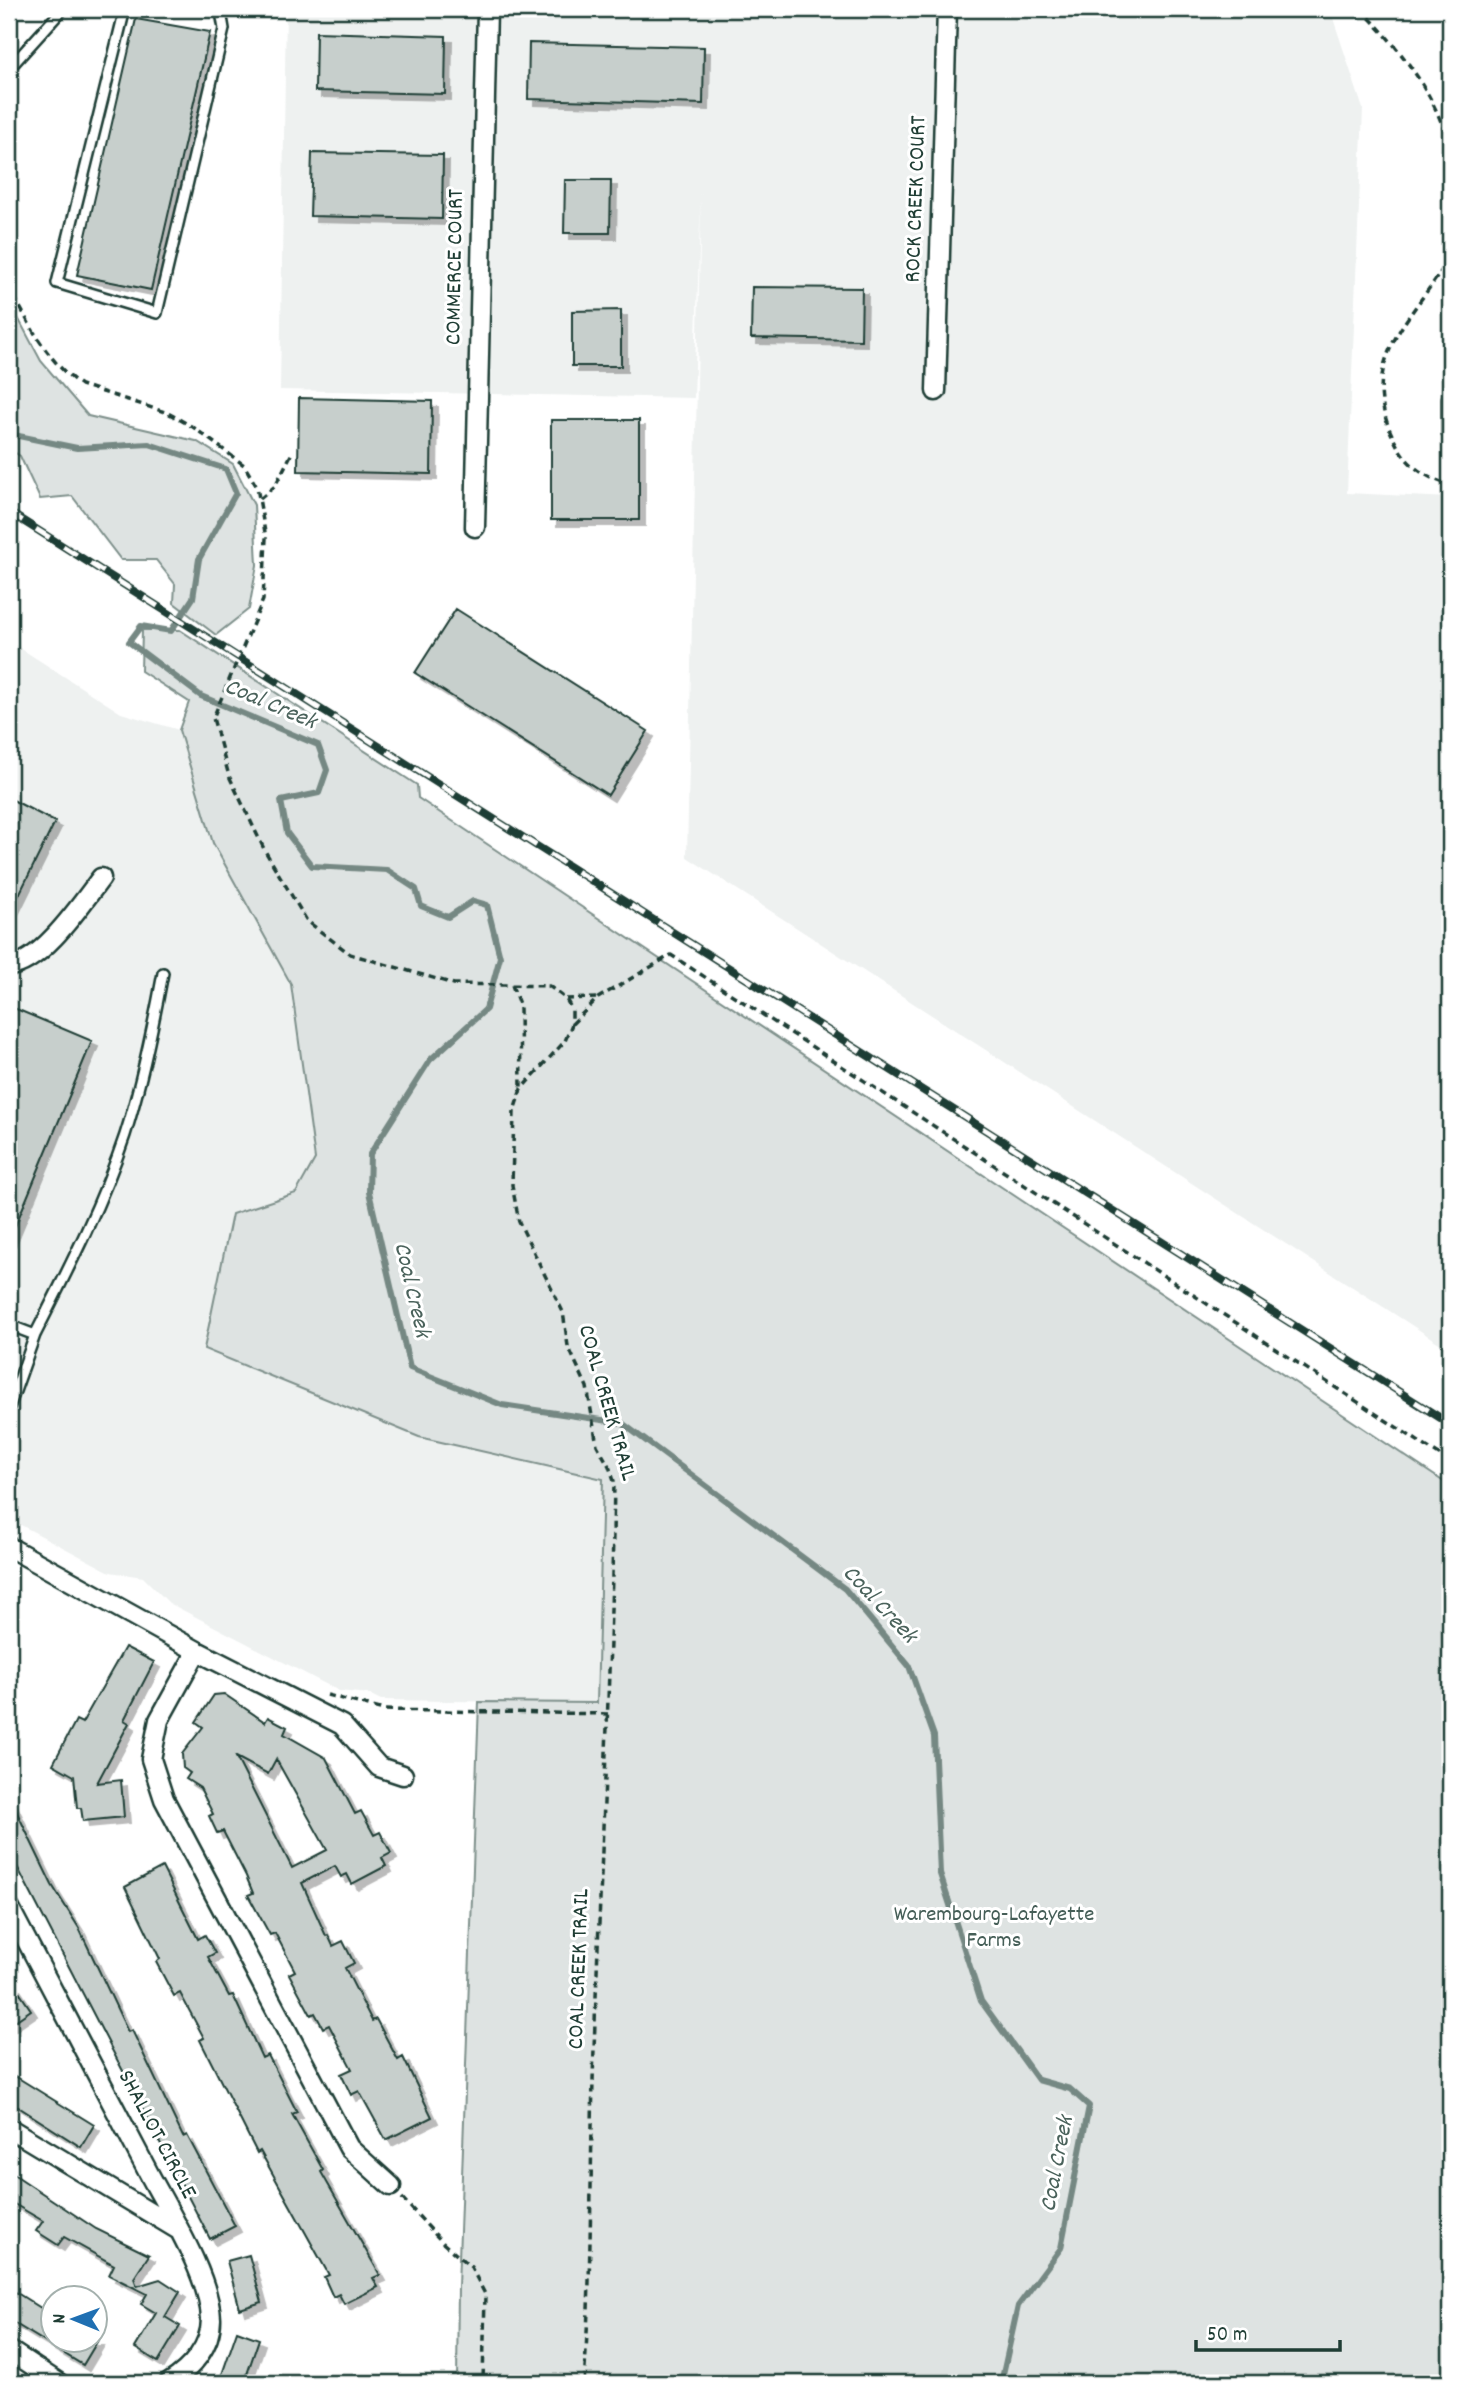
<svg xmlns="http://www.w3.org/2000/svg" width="1459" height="2392" viewBox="0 0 1459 2392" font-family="Dekko,sans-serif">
<defs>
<filter id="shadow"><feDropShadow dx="6" dy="6" stdDeviation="0" flood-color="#0004"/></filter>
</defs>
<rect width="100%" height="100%" fill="#fff"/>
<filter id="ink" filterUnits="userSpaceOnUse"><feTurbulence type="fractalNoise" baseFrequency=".0143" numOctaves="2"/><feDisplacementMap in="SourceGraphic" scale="14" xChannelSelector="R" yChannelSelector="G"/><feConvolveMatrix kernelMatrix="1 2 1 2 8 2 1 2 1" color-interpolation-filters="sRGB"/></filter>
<g filter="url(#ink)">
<path fill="#eef1f0" d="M286,9H1330L1363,109L1347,493L1450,498V1350L687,857L701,193L694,398L280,390Z
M9,641L121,713L179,730L213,843L291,984L315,1159L296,1193L232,1214L419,1437L603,1479L597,1703L381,1700L369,1694L339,1691L169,1603L143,1577L110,1572L17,1523L9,1513Z"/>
<path fill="#dee3e2" stroke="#7e908b" stroke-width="2" d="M9,301L41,361L88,416L196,441L233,464L254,505L257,565L249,609L216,635L174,603L175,584L156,560H121L72,496L40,499L20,456L9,449Z
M142,630H180L417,785L418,798L1450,1486V2383H457L458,2287L479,1702L597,1703L603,1479L419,1437L204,1349L232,1214L296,1193L315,1159L291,984L213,843L179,730L189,702L141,671Z"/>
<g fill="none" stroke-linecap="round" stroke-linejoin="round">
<path stroke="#758883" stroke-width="6" d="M1450,375L1443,398V435L1450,438
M9,434L77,448L149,444L226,469L236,493L199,559L193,598L171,631L141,626L129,642L201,696L318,745L327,770L319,793L281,801L287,833L312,866L387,870L416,889L421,906L448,917L473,901L487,905L500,957L486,1009L430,1060L370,1154L369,1192L410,1368L502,1405L622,1423L845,1589L909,1666L934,1736L940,1874L981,2001L1038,2080L1070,2089L1089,2106L1061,2248L1018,2306L1001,2383"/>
</g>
<path fill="#c7cfcc" stroke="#1f3d34" stroke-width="2" fill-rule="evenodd" filter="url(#shadow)" d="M136,19L210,32L151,290L77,275Z
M316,32L446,36L445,94L315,91Z
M529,43L704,47L703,104L528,99Z
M312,153L443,155L442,219L310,216Z
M565,180H611L610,233H564Z
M752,287L862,288L861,340L751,338Z
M621,310V366H572V311Z
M299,398L432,401L431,474L298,471Z
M551,420H639V520H551Z
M456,609L648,731L608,795L415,673Z
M9,798L55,822L9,915Z
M9,1006L92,1041L9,1241Z
M125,1647L154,1662L124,1720L129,1723L97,1783L121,1780L124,1817L83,1821L81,1808H77L74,1776L53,1764L76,1720L82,1723Z
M224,1694L265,1722L268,1717L287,1727L284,1734L326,1758L355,1814L361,1811L374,1835L380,1832L391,1853L382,1858L386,1866L352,1884L347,1874L341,1877L335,1866L302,1883L326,1936L328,1935L333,1946L343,1941L354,1963L345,1968L372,2021L376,2019L398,2060L403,2057L432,2117L386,2140L359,2091L351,2095L341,2074L352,2069L329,2025L323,2028L315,2013L311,2015L289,1974L295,1971L275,1933L270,1935L248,1895L253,1893L246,1876L223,1831L217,1833L209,1816L213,1814L200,1788L186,1779L190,1773L183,1768L182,1754L203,1727L196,1722L214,1695ZM236,1757L268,1774L276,1759L327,1850L292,1868Z
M9,1796L52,1885L79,1928L128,2032L132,2030L183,2137L187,2135L235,2226L210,2239L9,1851Z
M162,1867L198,1939L205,1935L215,1953L208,1957L229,1996L233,1995L262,2058L268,2055L297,2112L292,2114L323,2170L321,2172L380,2275L373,2278L378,2287L344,2304L339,2294L333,2297L324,2277L329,2275L260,2151L257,2153L200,2040L204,2038L180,1993L174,1996L156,1962L160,1959L125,1887Z
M9,1977L31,2010L9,2025Z
M15,2076L94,2125L81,2147L9,2101V2086Z
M9,2171L96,2229L149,2255L134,2278L137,2286L160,2279L180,2292L165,2317L180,2326L158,2362L135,2348L156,2313L141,2304L147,2294L109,2275L114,2265L64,2237L58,2245L36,2231L43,2221L9,2201Z
M249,2255L262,2302L240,2309L227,2261Z
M9,2288L52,2315V2340H98L83,2365L9,2320Z
M237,2331L259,2339L244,2383H219Z"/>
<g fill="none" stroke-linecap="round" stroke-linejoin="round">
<g stroke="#1f3d34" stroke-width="14">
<path id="lane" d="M125,9L57,283L157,313L224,29L221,12L213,9
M9,64L15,62L63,9
M9,1325L35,1335L9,1408
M35,1335C68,1270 102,1204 125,1135C142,1082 153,1027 163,973"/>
</g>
<g stroke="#1f3d34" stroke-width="23">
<path id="street" d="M936,391L947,9
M475,527L487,9
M9,966C41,964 82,903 101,878
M9,1547L197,1651L342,1725L379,1767L403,1775
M197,1651L159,1720L151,1759L164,1799L349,2148L391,2186
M9,1907C54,1994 100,2081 146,2168C166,2207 210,2276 211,2319C211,2347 191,2369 169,2383
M9,2128L177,2229
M9,2350L59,2383"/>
</g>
<path stroke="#1f3d34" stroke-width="3.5" stroke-dasharray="7 5" stroke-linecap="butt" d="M1361,9C1401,50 1436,93 1450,150
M1450,257C1415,317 1357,357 1392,435C1404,463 1421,476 1450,485
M9,286C28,322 46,361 81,385L168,413L193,427L244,465L257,487L266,538L263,600L213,718L229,776L265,851L307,921L350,954L454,984L549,986L566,999L572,1010V1024L565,1041L521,1089L514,1111L512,1185L519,1222L563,1312L568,1346L587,1387L597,1445L609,1466L614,1481C611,1671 601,1860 594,2049C590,2161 592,2272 584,2383
M260,499L275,486L293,451
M512,985L520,1007L521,1089
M566,999L596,998
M572,1024L598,998L671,955L1450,1462
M327,1695L384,1710L609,1714
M402,2198L444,2244L471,2267L485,2294L483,2383"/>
<use href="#lane" stroke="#fff" stroke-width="9"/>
<use href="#street" stroke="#fff" stroke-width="18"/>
<g stroke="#1f3d34" stroke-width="8">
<path id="rail" d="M9,512L1450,1424"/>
</g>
<use href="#rail" stroke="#fff" stroke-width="5" stroke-dasharray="16" stroke-linecap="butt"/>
</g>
</g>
<g text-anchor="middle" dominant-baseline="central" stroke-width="6" stroke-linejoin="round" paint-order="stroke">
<g font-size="23" fill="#1f3d34" stroke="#fff">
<text transform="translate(917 199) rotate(-88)">ROCK CREEK COURT</text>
<text transform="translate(456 267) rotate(-89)">COMMERCE COURT</text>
<text transform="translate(606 1403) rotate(74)">COAL CREEK TRAIL</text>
<text transform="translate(580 1969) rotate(-88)">COAL CREEK TRAIL</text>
<text transform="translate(156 2135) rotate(62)">SHALLOT CIRCLE</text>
</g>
<g font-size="23" fill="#455e57" stroke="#fff">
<text x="994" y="1915">Warembourg-Lafayette<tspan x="994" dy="26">Farms</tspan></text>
</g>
<g font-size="24" font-style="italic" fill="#4a625b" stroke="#fff">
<text transform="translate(270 705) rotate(23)">Coal Creek</text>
<text transform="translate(411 1290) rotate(77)">Coal Creek</text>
<text transform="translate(879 1605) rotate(47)">Coal Creek</text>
<text transform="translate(1058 2164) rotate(-79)">Coal Creek</text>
</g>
</g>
<rect width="1459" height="2392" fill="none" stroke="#fff" stroke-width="35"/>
<rect x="18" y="18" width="1424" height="2357" fill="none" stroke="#1f3d34" stroke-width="2.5" filter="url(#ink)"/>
<g transform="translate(74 2319) rotate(271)"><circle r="33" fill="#ffffff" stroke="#a5b1ae" stroke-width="2"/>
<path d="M0-5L12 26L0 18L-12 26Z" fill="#1f6fb2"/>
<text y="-10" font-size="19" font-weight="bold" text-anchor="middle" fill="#1f3d34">N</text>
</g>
<path d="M1196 2340v10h144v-10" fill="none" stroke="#1f3d34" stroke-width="3.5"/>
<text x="1207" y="2340" font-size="21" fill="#1f3d34" stroke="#ffffff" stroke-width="5" paint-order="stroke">50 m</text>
</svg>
